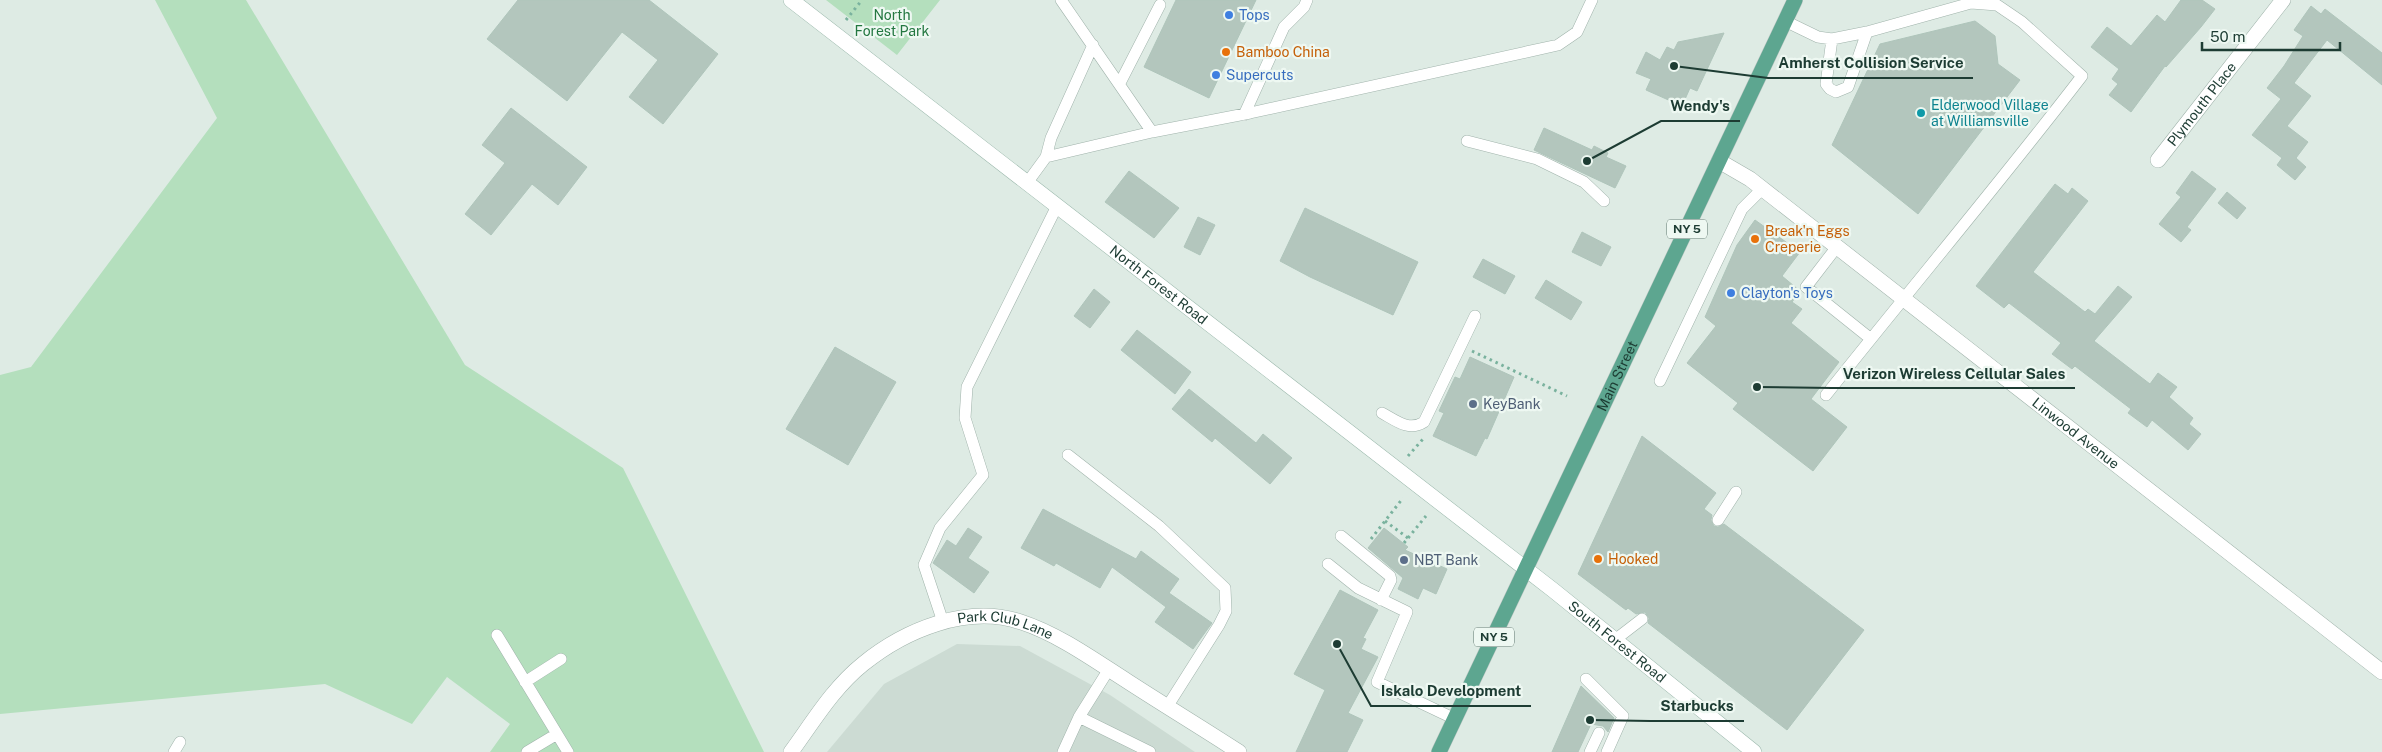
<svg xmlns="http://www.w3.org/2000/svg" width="2382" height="752" viewBox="0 0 2382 752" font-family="'Public Sans',sans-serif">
<rect width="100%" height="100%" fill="#deebe4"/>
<path fill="#ccdbd3" d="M957,644L1020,646L1110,695L1195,752H827L884,684Z"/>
<path fill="#b4dfbd" d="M155,0H246L465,365L623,468L764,752H490L510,724L447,677L412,724L325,684L0,714V375L31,367L217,118Z
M826,0H940L897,55Z"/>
<path fill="#b3c6bd" stroke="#afc5bb" d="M518,0H649L718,54L663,124L629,97L658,60L622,32L567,101L487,39Z
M1176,0H1256L1209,98L1144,67Z
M2181,0H2202L2215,9L2201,27L2166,67L2165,66L2131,112L2109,95L2118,84L2112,79L2119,69L2091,47L2107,27L2131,46L2157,15L2165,22Z
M2311,6L2321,14L2325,9L2382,53V85L2327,40L2294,83L2311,96L2287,126L2308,142L2296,158L2306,167L2295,180L2277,165L2282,158L2252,135L2281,99L2267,88L2284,66L2303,36L2294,30Z
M1975,21L1995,36L1998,64L2020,80L1918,214L1832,145L1880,44Z
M1724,33L1697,91L1690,88L1682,106L1646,90L1651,79L1636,73L1646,52L1660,60L1667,47L1674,50L1678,42Z
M511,108L587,167L558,205L532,184L491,235L465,214L505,163L482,145Z
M1544,128L1592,150L1594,146L1608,153L1606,157L1626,166L1615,188L1534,150Z
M1129,171L1179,208L1154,238L1105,202Z
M2192,171L2216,189L2187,227L2191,230L2181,242L2159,224L2181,197L2176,193Z
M2055,184L2068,194L2072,188L2088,201L2033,272L2085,312L2088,309L2095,314L2118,286L2132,297L2094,341L2150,384L2158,373L2177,387L2169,397L2193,418L2189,424L2201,434L2188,450L2152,420L2147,427L2128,413L2131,409L2075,366L2072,369L2052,354L2061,343L2009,303L2004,308L1976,286Z
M2227,192L2246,208L2237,219L2218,203Z
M1305,208L1418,262L1393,315L1310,277L1280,261Z
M1198,217L1215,225L1200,255L1184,247Z
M1755,220L1800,252L1782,276L1800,291L1792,302L1802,309L1791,323L1839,362L1811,399L1847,427L1813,471L1733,409L1738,403L1687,363L1716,326L1705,317L1737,245Z
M1582,232L1611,247L1601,266L1572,252Z
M1483,259L1515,276L1505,294L1473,277Z
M1546,280L1582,302L1571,320L1535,298Z
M1094,289L1110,302L1090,328L1074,316Z
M1137,330L1191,372L1175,394L1121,350Z
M835,347L896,382L848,465L786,429Z
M1470,357L1514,377L1487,439L1485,438L1476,456L1433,436L1444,413L1439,411L1455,377L1460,379Z
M1189,389L1256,443L1263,434L1292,458L1270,484L1215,438L1212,442L1172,409Z
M1642,436L1716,493L1704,509L1712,515L1711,520L1714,526L1718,527L1724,524L1864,630L1787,730L1648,623L1649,618L1645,612L1636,614L1628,608L1626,610L1578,574Z
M1043,509L1136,559L1141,551L1179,579L1169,593L1212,623L1193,649L1155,622L1166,607L1112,567L1100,588L1056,563L1054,566L1021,548Z
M968,528L982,537L968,558L989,572L974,593L933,563L947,540L956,546Z
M1384,528L1408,547L1405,550L1447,569L1436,594L1423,588L1418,599L1398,589L1403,578L1368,548Z
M1340,590L1378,610L1363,638L1366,639L1361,649L1378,657L1348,713L1363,720L1347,752H1296L1325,690L1294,674Z
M1581,686L1614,718L1608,732L1603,726L1591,724L1578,752H1552Z"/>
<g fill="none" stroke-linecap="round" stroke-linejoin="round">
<g stroke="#a0b3ab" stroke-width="12">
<path id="lane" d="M1061,0L1152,132
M1785,21L1818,37L1832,39L1867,32L1971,3L1997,5L2022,22L2082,76C1999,184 1911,288 1826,395
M1832,39L1826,84L1830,89L1836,92L1848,87L1867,32
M1120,83L1160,5
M1244,115L1284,27L1304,7L1307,0
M1467,141L1537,159L1584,182L1604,201
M1046,157L1152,132L1250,113L1558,45L1577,32L1592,0
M1027,183L1046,157L1051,138L1093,45
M1836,248L1806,287L1871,339
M1660,381L1742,209L1762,189
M1382,413C1395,420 1409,432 1424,422L1475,316
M1068,455L1159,526L1225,588L1226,611L1219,625L1167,707
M1718,520L1736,492
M1341,536L1390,576L1391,580L1381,600
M1328,564L1358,588L1407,612L1377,682L1455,719
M943,622L924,565L940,528L983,475L965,418L967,387L1057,206
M497,635L568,752
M1616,639L1642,619
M1586,679L1623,716L1607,752
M525,682L561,659
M1079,717L1150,752
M174,752L180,742
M527,752L557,734
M1063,752L1079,717L1109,669
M1590,752L1599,733"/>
</g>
<g stroke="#a0b3ab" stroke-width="16">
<g id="street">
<path id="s1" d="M2158,160L2283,0"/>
<path id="s2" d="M1719,161L1750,179L2382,672"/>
<path id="s3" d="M791,752C813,722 833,688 863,664C905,630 967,604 1021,622C1058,634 1094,660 1127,681C1164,705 1202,728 1239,752"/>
</g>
</g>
<g stroke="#9bb8ac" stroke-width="16">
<g id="secondary">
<path id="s4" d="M791,0L1553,590L1754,752"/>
</g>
</g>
<g stroke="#c0c8c6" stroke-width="16">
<g id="primary">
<path id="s5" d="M1439,752L1795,0"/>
</g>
</g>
<path stroke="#7ab29e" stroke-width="3" stroke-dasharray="2.5 4" stroke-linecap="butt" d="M846,20L862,0
M1472,351L1567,396
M1408,456L1423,439
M1385,521L1408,538
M1371,539L1403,498
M1404,543L1426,516"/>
<use href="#lane" stroke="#fff" stroke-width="11"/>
<use href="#street" stroke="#fff" stroke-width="15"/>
<use href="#secondary" stroke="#fff" stroke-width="15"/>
<use href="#primary" stroke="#5da690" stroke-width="15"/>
</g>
<g fill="#3f7fe0" stroke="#eef8f2" stroke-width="2">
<circle cx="1229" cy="15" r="5"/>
<circle cx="1216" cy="75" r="5"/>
<circle cx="1731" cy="293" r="5"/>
</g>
<g fill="#e8710a" stroke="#eef8f2" stroke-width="2">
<circle cx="1226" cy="52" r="5"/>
<circle cx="1755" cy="239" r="5"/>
<circle cx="1598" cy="559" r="5"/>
</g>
<circle fill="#0f9aa8" stroke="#eef8f2" stroke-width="2" cx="1921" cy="113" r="5"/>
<g fill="#5c6f8a" stroke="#eef8f2" stroke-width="2">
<circle cx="1473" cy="404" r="5"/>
<circle cx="1404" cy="560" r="5"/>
</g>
<g text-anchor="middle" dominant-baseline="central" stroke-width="4.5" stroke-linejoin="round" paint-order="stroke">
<g fill="#eef8f2" stroke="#5c746c" stroke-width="1">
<rect x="1667" y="219.5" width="40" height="19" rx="4"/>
<rect x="1474" y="627.5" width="40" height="19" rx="4"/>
</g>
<g font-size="12" font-weight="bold" fill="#1d3c33">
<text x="1687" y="229">NY 5</text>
<text x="1494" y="637">NY 5</text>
</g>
<g font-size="14" fill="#237740" stroke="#eef8f2">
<text x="892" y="15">North<tspan x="892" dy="16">Forest Park</tspan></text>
</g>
<g font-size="14" fill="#366cbe" stroke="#eef8f2" text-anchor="start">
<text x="1239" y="15">Tops</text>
<text x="1226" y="75">Supercuts</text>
<text x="1741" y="293">Clayton's Toys</text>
</g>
<g font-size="14" fill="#c56008" stroke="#eef8f2" text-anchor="start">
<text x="1236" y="52">Bamboo China</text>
<text x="1765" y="231">Break'n Eggs<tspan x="1765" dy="16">Creperie</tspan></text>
<text x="1608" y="559">Hooked</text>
</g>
<g font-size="14" fill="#1d3c33" stroke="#eef8f2">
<text stroke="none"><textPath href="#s1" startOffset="71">Plymouth Place</textPath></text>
<text stroke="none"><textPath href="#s4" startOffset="465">North Forest Road</textPath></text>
<text stroke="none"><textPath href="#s5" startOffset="416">Main Street</textPath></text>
<text stroke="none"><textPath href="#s2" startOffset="449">Linwood Avenue</textPath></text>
<text stroke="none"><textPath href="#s3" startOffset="269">Park Club Lane</textPath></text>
<text stroke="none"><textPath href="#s4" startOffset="1046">South Forest Road</textPath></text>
</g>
<g font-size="14" fill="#0d838f" stroke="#eef8f2" text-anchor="start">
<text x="1931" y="105">Elderwood Village<tspan x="1931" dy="16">at Williamsville</tspan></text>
</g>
<g font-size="14" fill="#4e5e75" stroke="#eef8f2" text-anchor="start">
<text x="1483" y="404">KeyBank</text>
<text x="1414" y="560">NBT Bank</text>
</g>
</g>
<path fill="none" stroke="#1d3c33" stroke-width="2" d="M1674 66L1768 78H1973M1587 161L1661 121H1740M1757 387L1832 388H2075M1337 644L1371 706H1531M1590 720L1650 721H1744"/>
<g fill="#1d3c33" stroke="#eef8f2" stroke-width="2">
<circle cx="1674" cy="66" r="5"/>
<circle cx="1587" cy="161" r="5"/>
<circle cx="1757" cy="387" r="5"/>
<circle cx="1337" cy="644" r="5"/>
<circle cx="1590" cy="720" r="5"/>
</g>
<g font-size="15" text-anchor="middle" font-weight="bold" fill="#1d3c33" stroke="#eef8f2" stroke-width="4.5" stroke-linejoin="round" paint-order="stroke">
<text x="1871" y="68">Amherst Collision Service</text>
<text x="1700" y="111">Wendy's</text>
<text x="1954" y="379">Verizon Wireless Cellular Sales</text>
<text x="1451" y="696">Iskalo Development</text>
<text x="1697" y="711">Starbucks</text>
</g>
<path d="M2202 42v8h138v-8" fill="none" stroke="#1d3c33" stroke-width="2.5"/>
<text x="2210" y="42" font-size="15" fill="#1d3c33" stroke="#eef8f2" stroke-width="4" paint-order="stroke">50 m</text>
</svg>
